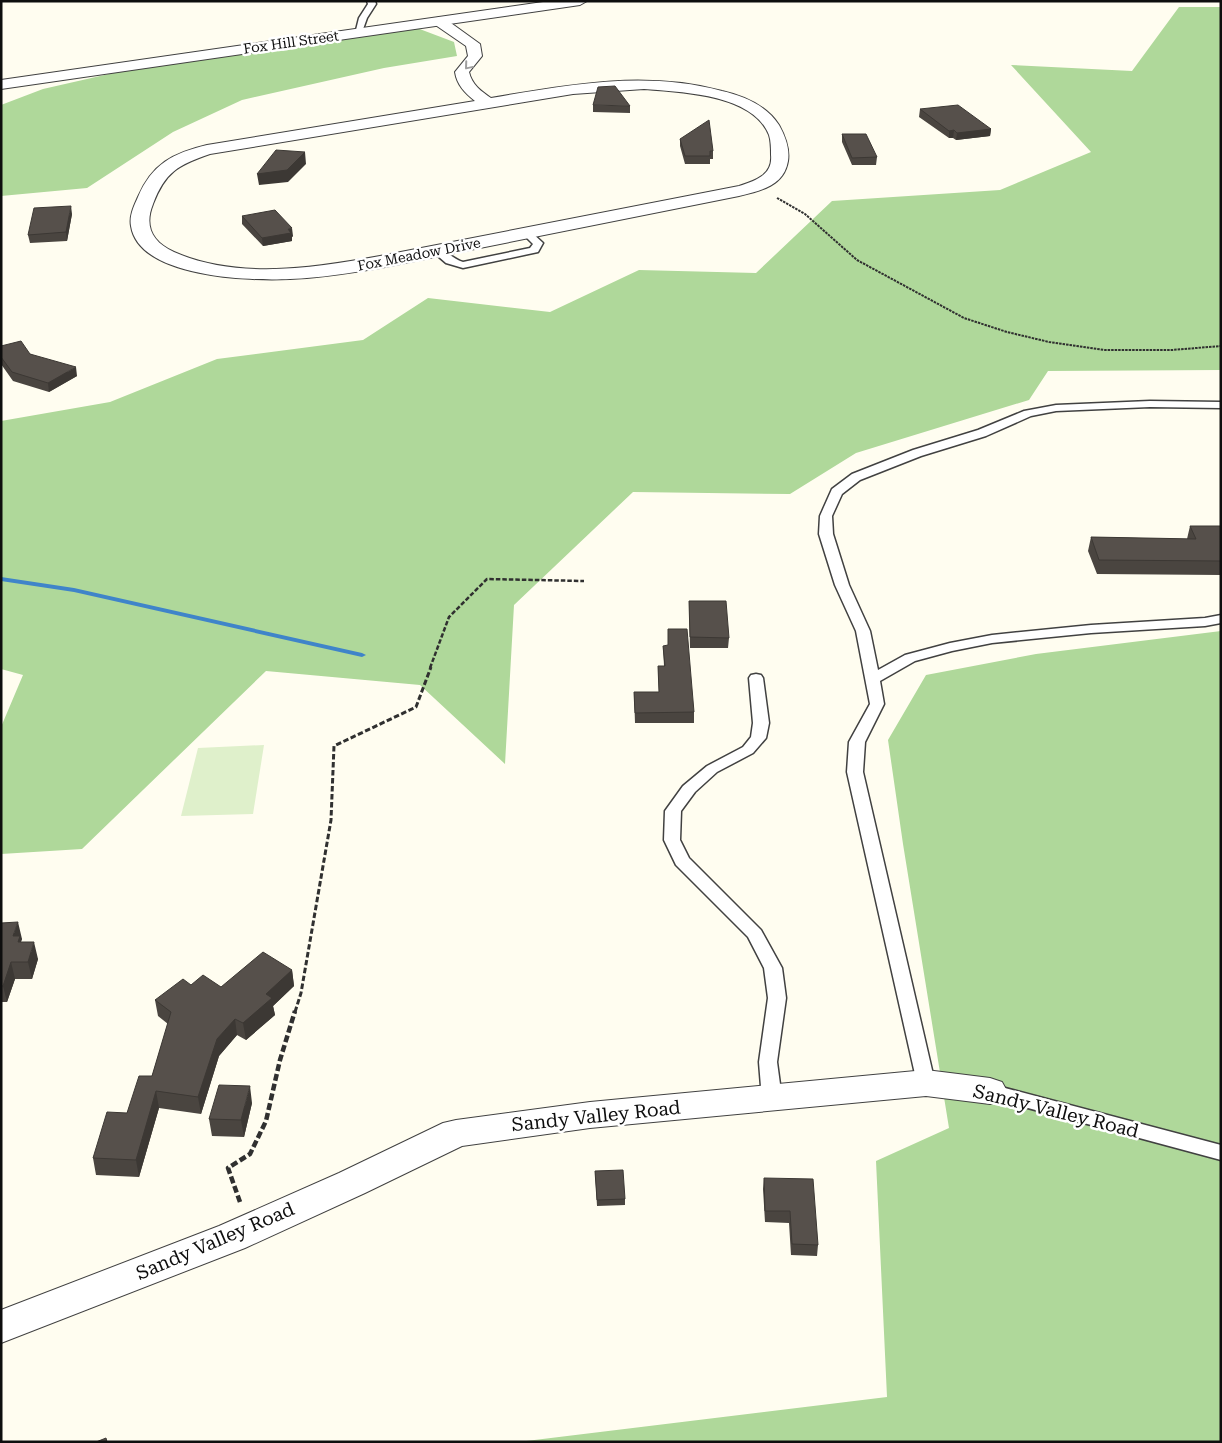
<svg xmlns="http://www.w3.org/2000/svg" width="1222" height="1443" viewBox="0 0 1222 1443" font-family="'Roboto Serif',serif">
<rect width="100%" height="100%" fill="#fffdf0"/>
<path fill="#afd89a" d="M1179,7H1221V370L1048,371L1029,400L856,453L790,494L633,492L514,605L505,764L420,685L266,671L82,849L1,854V727L23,675L1,669V421L110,402L217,359L363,340L428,298L550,312L639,270L756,273L832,201L1000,190L1091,152L1011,65L1132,71Z
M417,28L454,42L457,56L384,68L242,100L173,132L87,188L1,196V105L43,89L131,69Z
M1221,631V1442H518L887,1397L876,1161L949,1128L903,844L888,740L926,675L1036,654Z"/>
<path fill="#dff0cb" d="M264,745L253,814L181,816L198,748Z"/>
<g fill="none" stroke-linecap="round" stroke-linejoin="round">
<path fill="#3f84c9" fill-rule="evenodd" d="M1,577L74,588L362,653L366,655L362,657L74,592L1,581Z"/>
<g stroke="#414141" stroke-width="3">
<path id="service" d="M367,1H375L376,4L367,18L362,32L355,34L359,18L368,4Z
M527,230L530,231L543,243L538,252L463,268L446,263L432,251L437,248C447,251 453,259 463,262L530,248L533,244L522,233Z
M1150,401L1221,402V408L1150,407L1056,411L1031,416L986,436L921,456L860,480L842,494L832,516L833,534L849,585L870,631L878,670L905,655L950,643L992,635L1091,625L1205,618L1221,615V623L1205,626L1091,633L992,643L952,651L915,661L880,681L884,704L865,742L863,772L935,1083L933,1088L926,1090L919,1088L917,1083L847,772L849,742L870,704L856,631L835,585L819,534L820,516L832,489L852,474L913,450L978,430L1024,411L1056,405Z
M756,674L761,675L763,678L769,723L766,738L753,753L717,772L695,792L681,811L680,840L689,858L761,930L782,968L786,998L777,1062L782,1099L779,1104L772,1106L765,1104L762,1099L759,1062L768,998L764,968L748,937L676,865L664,840L665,811L683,786L707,766L743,747L751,737L753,723L749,678L751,675Z
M990,1084L1221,1145V1160L983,1096L981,1091L983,1086Z"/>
</g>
<g stroke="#414141" stroke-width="2">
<path id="minor" d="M439,17L444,18L480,44L482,56L469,72C472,85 481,91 491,98C567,85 645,70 722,91C744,96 766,105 779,125C785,136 790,148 788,161C784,186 760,191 739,196L380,268C350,273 320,278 290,279C251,281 139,278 131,226C129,216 134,206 138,197C152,164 173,153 207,145L475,101C465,93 457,85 455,72L468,56L466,46L434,24L432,21ZM644,89C681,92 753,94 769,135C771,141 771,149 771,155C773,175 755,181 739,186L380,256C314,268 238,280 174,252C152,242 144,226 153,204C165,172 178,165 210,154L573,94Z
M926,1070L990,1078L1002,1082L1007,1091L1002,1100L990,1104L926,1096L590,1128L462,1146L365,1193L245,1248L1,1343V1310L219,1226L339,1173L443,1123L456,1120L590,1102Z"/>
</g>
<g stroke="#414141" stroke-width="2">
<path id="tertiary" d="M550,1H587L580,5L1,89V80Z"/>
</g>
<path stroke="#303030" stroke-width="2" stroke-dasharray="2.5 1" stroke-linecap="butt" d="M777,198L805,214L857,260L964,318L1007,332L1049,342L1105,350H1172L1221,346"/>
<path stroke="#303030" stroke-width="2.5" stroke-dasharray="4.5 2" stroke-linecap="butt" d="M430,668L449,617L487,579L584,581"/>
<path stroke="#303030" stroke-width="3" stroke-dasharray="5.5 2.5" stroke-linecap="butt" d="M295,1012L301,993L331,820L334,746L416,707L431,667"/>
<path stroke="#303030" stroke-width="4.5" stroke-dasharray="7 3" stroke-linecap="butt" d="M240,1202L228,1168L250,1154L266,1121L280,1060L295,1011"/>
<use href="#service" fill="#fff" fill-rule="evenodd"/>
<use href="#minor" fill="#fff" fill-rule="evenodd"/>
<use href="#tertiary" fill="#fff" fill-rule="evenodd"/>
</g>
<path fill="#4a4540" d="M593,105L630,106V113L593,112Z
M920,109L991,129L990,136L956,140L953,138H949L919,117Z
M842,134L877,157L876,165H852L842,142Z
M680,139L713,151V159H710V164H685L680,146Z
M72,214L67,241L30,243L28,235Z
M242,216L293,236L292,237V241L263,246L242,224Z
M1,346L30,354L77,376L49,392L13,381L1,364Z
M1190,526H1221V575L1097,574L1088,551L1091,537L1187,539Z
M689,601L729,638L728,648H690Z
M663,646L694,712V723H635L634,692H659L658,666H664Z
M1,923L22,939L21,942L38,959L32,979H15L7,1002H1Z
M292,970L294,986L273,1006L275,1015L246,1040L237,1035L219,1056L201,1114L159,1108L139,1177L96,1175L93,1158L127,1113L152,1076L168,1024L158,1016L155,1000L191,985L221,987Z
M252,1103L244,1137L212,1136L209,1119Z
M595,1171L625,1199V1205L597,1206Z
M764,1178L818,1245L817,1256L791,1255L789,1223L765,1222L763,1189Z"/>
<path fill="#3c3834" d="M991,129L990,136L956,140L957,133Z
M954,130L953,138H949V131Z
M305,152L306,164L288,182L259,185L257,174Z
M71,206L72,214L67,241L66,232Z
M292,228L293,236L292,237V241L263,246L262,238Z
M76,367L77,376L49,392L48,383Z
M18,922L22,939L21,941L23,952L13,936Z
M34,942L38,959L32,979L28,962Z
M11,962L15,979L7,1002L3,986Z
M292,970L294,986L273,1006L275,1015L246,1040L243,1023L266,994Z
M235,1019L237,1035L219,1056L201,1114L198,1097L217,1039Z
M250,1086L252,1103L244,1137L241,1120Z
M156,1091L159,1108L139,1177L136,1160Z"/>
<path fill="#56504b" stroke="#3c3834" d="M615,86L630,106L593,105L598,87Z
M958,105L991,129L957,133L954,130L949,131L920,109Z
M709,120L713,151H710V156H685L680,139Z
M842,134H866L877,157L852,158Z
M276,150L305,152L287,170L257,174Z
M71,206L66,232L28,235L34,208Z
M275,210L292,228L288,229L291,233L262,238L242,216Z
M21,341L30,354L76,367L48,383L12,372L1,357V346Z
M1190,526H1221V561L1099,560L1091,537L1196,539Z
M689,601H726L729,638L690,637Z
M668,629H687L694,712L635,713L634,692H659L658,666H665L663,646L668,645Z
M18,922L13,936H20L18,942H34L28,962H11L3,986H1V923Z
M263,952L292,970L266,994L272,998L243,1023L235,1019L217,1039L198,1097L156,1091L136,1160L93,1158L107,1112L127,1113L139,1076H152L171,1012L155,1000L183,979L191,985L203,975L221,987Z
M219,1085L250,1086L241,1120L209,1119Z
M623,1170L625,1199L597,1200L595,1171Z
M764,1178L813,1179L818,1245L792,1244L790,1211H765Z
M106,1438L107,1442H96Z"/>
<defs><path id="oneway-chevron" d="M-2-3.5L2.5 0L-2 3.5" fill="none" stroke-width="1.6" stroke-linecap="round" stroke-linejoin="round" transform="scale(1.25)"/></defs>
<use stroke="#9f9f9f" href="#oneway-chevron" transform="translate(468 66) rotate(130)"/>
<g text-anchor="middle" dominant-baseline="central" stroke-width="5" stroke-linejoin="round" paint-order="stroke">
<g font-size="14" fill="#0e0e0e" stroke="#fff">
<text transform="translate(291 42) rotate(-8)">Fox Hill Street</text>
<text transform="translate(419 254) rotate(-11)">Fox Meadow Drive</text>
</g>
<g font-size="19" fill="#0e0e0e" stroke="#fff">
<text transform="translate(1056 1111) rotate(14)">Sandy Valley Road</text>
<text transform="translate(596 1116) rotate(-6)">Sandy Valley Road</text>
<text transform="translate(215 1241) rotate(-23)">Sandy Valley Road</text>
</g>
</g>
<rect width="1222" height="1443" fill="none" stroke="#0e0e0e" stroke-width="5"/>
</svg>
